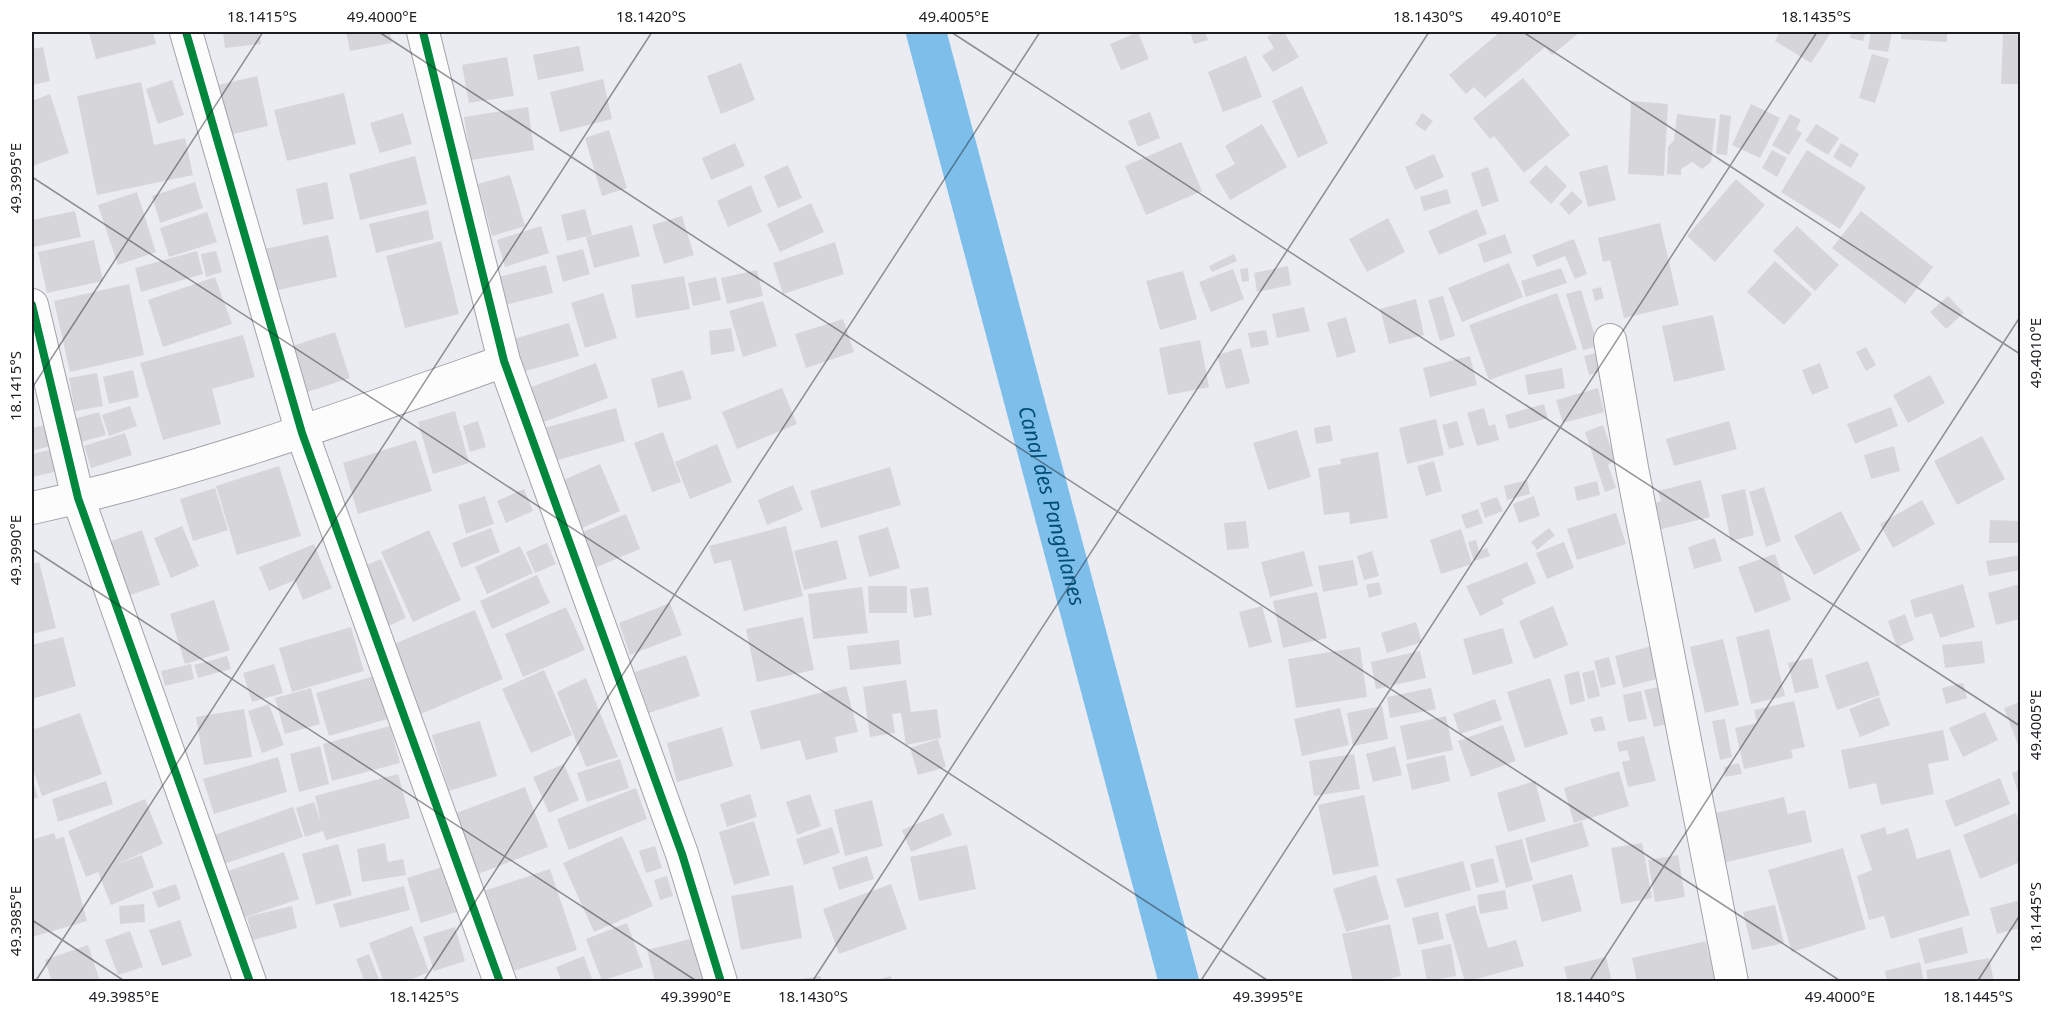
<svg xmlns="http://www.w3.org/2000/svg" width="2052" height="1013" viewBox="0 0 2052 1013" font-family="'Noto Sans',sans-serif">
<rect width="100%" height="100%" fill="#eaecf2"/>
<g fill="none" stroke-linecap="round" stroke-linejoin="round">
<path stroke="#7dbeea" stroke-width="40" id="s1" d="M926,32L1179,982"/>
</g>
<path fill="#d6d5d9" d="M89,32H153L156,44L96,59Z
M223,32H259L261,44L225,48Z
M346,32H390L392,43L350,51Z
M1138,32L1149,59L1121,70L1110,44Z
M1190,32H1205L1208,40L1194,44Z
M1276,32H1284L1299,57L1273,72L1262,56L1274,48L1267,37Z
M1500,32H1580L1552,55L1545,47L1485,98L1474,87L1466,94L1449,75Z
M1780,32H1827L1830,34L1811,63L1775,41Z
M1851,32H1866L1863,41L1850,38Z
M1871,32H1892L1888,52L1868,49Z
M1901,32H1947V42L1901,39Z
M2003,34L2020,35V84H2001Z
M579,46L584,71L538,80L533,55Z
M43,47L50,81L32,85V49Z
M1872,54L1889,59L1875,103L1859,98Z
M1246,56L1262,97L1223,112L1208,72Z
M507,57L514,96L469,103L462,65Z
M741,63L755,100L721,114L707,76Z
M257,76L268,126L221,137L210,87Z
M1523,78L1570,135L1524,173L1494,136L1490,139L1473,118Z
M603,79L612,119L560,132L550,92Z
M172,80L184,115L158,124L146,89Z
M141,82L154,145L185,138L193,175L97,195L77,96Z
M1302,86L1328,143L1298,158L1272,101Z
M344,93L356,144L287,161L274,110Z
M50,94L69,153L32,166V101Z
M1631,101L1668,104L1664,176L1628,174Z
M1751,104L1780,118L1760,158L1732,145Z
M528,107L534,150L471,160L464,117Z
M1150,112L1160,138L1138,147L1128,121Z
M403,113L412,144L380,153L370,123Z
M1422,113L1433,121L1425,131L1415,124Z
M1677,114L1716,119L1711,162L1702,169L1692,162L1681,169V175L1667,174L1668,147L1674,140Z
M1720,114L1731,116L1727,155L1716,154Z
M1790,114L1801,120L1796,129L1802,133L1789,155L1772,145Z
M1262,124L1287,167L1230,200L1215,175L1235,164L1225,146Z
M1816,124L1839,138L1828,155L1805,141Z
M609,130L627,188L602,196L585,138Z
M1181,142L1202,191L1146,215L1125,166Z
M735,143L745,166L711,180L702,158Z
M1841,143L1859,154L1851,168L1833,157Z
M1772,150L1787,158L1777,177L1762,168Z
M1807,150L1866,187L1840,229L1781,192Z
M1434,154L1444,177L1415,190L1405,167Z
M415,156L427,204L360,220L349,174Z
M788,165L802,198L778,208L764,176Z
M1546,165L1567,186L1551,204L1529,182Z
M1607,165L1616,200L1588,207L1579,172Z
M1488,167L1499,201L1482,207L1471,173Z
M510,175L525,226L492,236L478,184Z
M1736,179L1765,205L1715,262L1687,236Z
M195,182L203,208L160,223L152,196Z
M327,182L334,219L303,225L296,189Z
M751,185L762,212L728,227L717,201Z
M1447,189L1451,203L1424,211L1420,197Z
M1572,191L1583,202L1569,215L1559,204Z
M137,192L156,252L118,265L98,205Z
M811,203L824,232L780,252L767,224Z
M585,209L592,235L567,241L561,215Z
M1477,209L1487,234L1439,255L1428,231Z
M428,210L434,239L376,253L369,224Z
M75,211L81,237L34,247L32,220Z
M1861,211L1933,267L1905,304L1832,248Z
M207,212L217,242L169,257L160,228Z
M682,216L694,255L664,264L652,225Z
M1388,218L1405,252L1367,272L1349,239Z
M1660,223L1679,305L1624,318L1610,260L1603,262L1598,238Z
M632,225L640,256L594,268L586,237Z
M541,226L549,253L505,267L497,240Z
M1797,226L1839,265L1815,291L1773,251Z
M1505,234L1512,253L1484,263L1478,244Z
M328,235L337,277L269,292L260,250Z
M1574,239L1587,274L1575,279L1565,256L1537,267L1532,255Z
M94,240L103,281L47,293L38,252Z
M441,241L459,314L405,328L386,256Z
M835,242L844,274L783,294L773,263Z
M583,249L590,274L563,282L556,256Z
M197,251L203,274L141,292L135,268Z
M216,251L222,272L206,277L201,254Z
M1234,254L1237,261L1212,272L1209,266Z
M1775,261L1812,294L1784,325L1747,292Z
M1509,263L1523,297L1462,322L1448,288Z
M546,265L553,293L505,305L498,277Z
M1288,266L1291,285L1257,292L1254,273Z
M1248,268L1249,281L1242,282L1240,269Z
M1561,268L1567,283L1526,297L1521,281Z
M1233,269L1244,299L1211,312L1199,282Z
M757,270L763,296L727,304L721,278Z
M1183,271L1197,319L1160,330L1146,281Z
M684,276L690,309L636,318L631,285Z
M215,277L232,324L163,347L148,300Z
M716,277L721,300L693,306L688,283Z
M129,284L144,355L70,372L54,301Z
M1601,287L1604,298L1595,301L1592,289Z
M1581,290L1598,346L1583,350L1566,294Z
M603,293L617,338L585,348L571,303Z
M1557,293L1577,349L1489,380L1469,325Z
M1443,296L1455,336L1440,341L1428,300Z
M1948,296L1964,313L1946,329L1930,312Z
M1416,299L1424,335L1389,344L1380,309Z
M763,301L777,346L743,357L729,311Z
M1304,307L1310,331L1277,338L1272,314Z
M1713,315L1725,370L1674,382L1662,326Z
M1346,317L1356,352L1337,358L1327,323Z
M843,319L854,352L806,368L795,334Z
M569,323L579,356L515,374L506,341Z
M731,328L735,351L711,355L709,331Z
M1266,330L1269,345L1251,348L1248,333Z
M335,332L350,378L298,395L284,349Z
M243,335L255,377L212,389L221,424L163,440L140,363Z
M1200,340L1209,387L1168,395L1159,348Z
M1866,347L1876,365L1866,371L1856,352Z
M1241,348L1250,383L1226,389L1217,355Z
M1603,351L1608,369L1589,375L1584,356Z
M1470,356L1477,385L1430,397L1423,368Z
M596,363L608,398L536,425L523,390Z
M1820,363L1829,388L1812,395L1802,370Z
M1562,368L1565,388L1528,395L1525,375Z
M133,370L139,397L109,404L103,377Z
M683,370L692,399L658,408L651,379Z
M97,373L103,406L75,411L69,378Z
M1930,375L1945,403L1908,423L1893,395Z
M782,388L797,424L737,449L722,412Z
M1598,388L1604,412L1563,423L1556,400Z
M1544,404L1548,418L1509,429L1505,415Z
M130,406L137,426L109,436L102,415Z
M1891,407L1898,426L1855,444L1847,424Z
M616,408L625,441L551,462L541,429Z
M1484,408L1489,426L1495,424L1499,440L1477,446L1467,413Z
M455,411L469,463L433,474L418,422Z
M99,412L106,435L81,442L74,419Z
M1436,419L1444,455L1407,464L1399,428Z
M478,421L486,447L470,452L463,426Z
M1457,421L1464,445L1449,449L1442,425Z
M1729,421L1737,449L1674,466L1666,439Z
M49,424L54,445L32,451V428Z
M1330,425L1333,441L1316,444L1314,428Z
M1603,425L1615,460L1608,465L1616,488L1605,492L1585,432Z
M1297,430L1311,477L1268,490L1253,443Z
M663,432L681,482L652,492L634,443Z
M125,433L132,455L91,468L84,446Z
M1982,436L2005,479L1957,505L1934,461Z
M416,440L432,491L358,514L343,463Z
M717,444L732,482L690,499L675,462Z
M1894,446L1900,471L1871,479L1864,455Z
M58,448L63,470L32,477V454Z
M1378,452L1388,518L1350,524L1349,512L1324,515L1318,468L1341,464L1340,459Z
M1434,461L1442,491L1426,496L1417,466Z
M600,464L620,511L580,529L559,482Z
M279,466L301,536L237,555L216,486Z
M890,467L901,505L821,528L810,491Z
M1527,480L1530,494L1507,500L1504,486Z
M1701,480L1710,517L1658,530L1651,504L1661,501L1658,491Z
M1597,481L1600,495L1577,501L1574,487Z
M793,485L803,510L767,525L758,500Z
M1764,487L1781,541L1766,547L1749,492Z
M215,488L228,530L193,541L180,499Z
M524,489L533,511L506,523L497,501Z
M1745,489L1754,535L1731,541L1721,495Z
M485,496L494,524L466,534L458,505Z
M1534,496L1540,516L1519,523L1513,504Z
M1497,497L1503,511L1485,518L1480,503Z
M1922,500L1935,524L1893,548L1880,524Z
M1478,509L1483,523L1466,529L1461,515Z
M1841,511L1861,550L1814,575L1794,536Z
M1616,513L1626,544L1577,560L1567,529Z
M626,514L640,549L592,569L578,534Z
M1990,520L2020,521V543H1989Z
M1246,521L1249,548L1227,550L1224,523Z
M182,526L199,566L171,578L154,538Z
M786,526L803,596L744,611L731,560L714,564L709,546Z
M888,527L900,568L869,577L858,536Z
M491,528L500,552L461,568L452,543Z
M1549,528L1555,535L1537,550L1531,542Z
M1461,529L1472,564L1441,574L1430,540Z
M142,530L160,585L124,597L106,543Z
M429,530L461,600L413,622L381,552Z
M1715,538L1722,561L1694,569L1688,547Z
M837,540L847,579L804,590L794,551Z
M1476,540L1479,551L1487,548L1490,556L1474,561L1468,542Z
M1564,542L1574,568L1547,579L1536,553Z
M547,543L556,564L535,573L526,552Z
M314,544L332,588L303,600L295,580L269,591L259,567Z
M520,546L533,573L487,594L475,567Z
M1304,551L1313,586L1270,597L1261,562Z
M1372,551L1379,576L1364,580L1357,556Z
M1775,554L1791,600L1755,613L1738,567Z
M2020,555V570L1989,576L1986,561Z
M381,559L406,618L382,629L357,569Z
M1353,560L1358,585L1323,592L1318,566Z
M39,562L56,628L32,634V564Z
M1527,562L1536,583L1502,599L1504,604L1480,616L1466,586Z
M537,575L550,603L492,629L480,601Z
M1379,582L1382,594L1369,598L1366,585Z
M1963,584L1975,627L1940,638L1932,613L1915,618L1910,600Z
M2020,584V619L1996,625L1988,593Z
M868,586H907V613H869Z
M862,587L868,633L813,639L808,594Z
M928,587L932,615L914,618L910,589Z
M1317,592L1327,638L1283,648L1273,601Z
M214,600L230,650L185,664L170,614Z
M670,603L682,635L630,655L619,623Z
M1262,606L1272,642L1249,648L1239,612Z
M1553,606L1568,645L1534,659L1519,621Z
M566,607L585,650L523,677L505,634Z
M475,610L503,679L416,716L387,647Z
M1905,614L1914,640L1897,647L1888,621Z
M803,617L814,670L757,682L746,629Z
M1416,622L1422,642L1387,653L1381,633Z
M351,627L364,671L292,692L279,648Z
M1503,628L1513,663L1473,675L1463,639Z
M1769,629L1785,696L1751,704L1736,637Z
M63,637L76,686L32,699V645Z
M1723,639L1739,705L1705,713L1690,647Z
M899,640L901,664L850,670L847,646Z
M1982,641L1985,663L1945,668L1942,645Z
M1652,646L1660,678L1623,688L1615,656Z
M1360,647L1367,697L1296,708L1288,659Z
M1420,651L1426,678L1376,689L1371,662Z
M686,655L700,696L649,713L635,672Z
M227,656L231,669L198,678L194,665Z
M1609,657L1616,684L1601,688L1594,661Z
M1812,658L1819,688L1795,693L1788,663Z
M1868,661L1880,695L1837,710L1825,675Z
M191,664L194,679L165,686L161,671Z
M274,664L283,693L252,702L243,673Z
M544,670L572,735L531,753L502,689Z
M1594,670L1600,696L1588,699L1582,673Z
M1579,671L1585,701L1570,705L1564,675Z
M381,674L394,717L329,736L316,693Z
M586,678L618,757L586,767L557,692Z
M1550,678L1568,734L1525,748L1507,692Z
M906,680L911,712L937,709L941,738L906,745L901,713L892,714L895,733L870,737L863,687Z
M1963,683L1967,698L1946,704L1942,688Z
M846,686L858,732L835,737L838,752L806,760L800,740L761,750L750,711Z
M1665,686L1673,723L1654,727L1644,690Z
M311,688L320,724L285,734L275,698Z
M1431,688L1436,709L1390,718L1387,697Z
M1641,691L1647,719L1628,722L1623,695Z
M1879,697L1890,725L1860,737L1849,709Z
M1495,699L1502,720L1460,734L1453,714Z
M1794,701L1805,747L1791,750L1793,758L1744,769L1735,728L1757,723L1754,710Z
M2020,702V750L2004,708Z
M269,704L284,745L262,753L248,711Z
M1382,706L1388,739L1353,746L1347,713Z
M1340,708L1349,745L1302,756L1294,719Z
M244,709L252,757L204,765L196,717Z
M1985,712L1998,740L1963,757L1949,728Z
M80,713L102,774L42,796L32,766V730Z
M1446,716L1453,750L1407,760L1400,726Z
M1602,716L1606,730L1594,732L1590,719Z
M1725,719L1732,757L1720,760L1712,721Z
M480,721L497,776L449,791L432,735Z
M1503,725L1516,761L1471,777L1458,741Z
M390,726L400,763L332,781L323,744Z
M722,727L733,766L677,782L667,743Z
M1943,730L1949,760L1928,764L1934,794L1881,805L1876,783L1849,789L1841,750Z
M1644,736L1656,781L1628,787L1622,762L1630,760L1627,750L1619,752L1617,742Z
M938,739L946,767L918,775L910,748Z
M320,746L329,784L299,792L290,754Z
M1395,746L1402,775L1373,782L1366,754Z
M1354,754L1360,789L1314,796L1309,761Z
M1445,755L1450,781L1412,790L1406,764Z
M278,757L287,792L214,814L203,779Z
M620,759L629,788L587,802L577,773Z
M1739,763L1742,774L1725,777L1724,767Z
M564,764L579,800L549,813L533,777Z
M2020,770V799L2012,773Z
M1619,771L1629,806L1574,823L1564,788Z
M398,774L410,818L326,840L323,831L305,837L296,808L314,802L321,822L315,796Z
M32,778L38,797L32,800Z
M2000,778L2010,804L1955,827L1945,801Z
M106,781L113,804L58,822L52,799Z
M1535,781L1546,821L1508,832L1497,793Z
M525,787L548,847L473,876L451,815Z
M636,788L647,819L569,850L557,819Z
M750,794L757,817L727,827L720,804Z
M810,794L821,826L797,835L786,802Z
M1364,795L1379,866L1333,875L1318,805Z
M1784,797L1788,814L1805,810L1812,842L1723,863L1712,814Z
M145,799L163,844L117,864L142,855L154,887L111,905L98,872L86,877L68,831Z
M872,800L883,846L845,856L834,810Z
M293,807L303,837L221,865L212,836Z
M943,813L952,835L911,852L902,830Z
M2016,813L2020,825V862L1980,879L1963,835Z
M754,821L770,875L734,885L719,832Z
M1582,822L1589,846L1531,863L1525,838Z
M832,827L840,853L804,865L796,839Z
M1885,827L1887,835L1908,828L1917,859L1950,849L1970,915L1891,939L1884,916L1869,920L1857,876L1872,870L1860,835Z
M54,833L56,839L64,837L87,921L32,937V840Z
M622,836L653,906L594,932L563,863Z
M1522,839L1533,880L1506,888L1495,846Z
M385,843L388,862L403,859L406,875L362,882L357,849Z
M1642,843L1652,898L1621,904L1611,848Z
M338,844L352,895L316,905L302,854Z
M967,845L976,889L919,901L910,857Z
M655,846L662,868L646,873L639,851Z
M1843,848L1866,929L1792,952L1768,870Z
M284,852L299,899L240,919L225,872Z
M1678,855L1685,897L1655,902L1648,860Z
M867,856L874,879L839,890L832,867Z
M1493,858L1499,882L1476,888L1470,864Z
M1463,861L1471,890L1405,908L1396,879Z
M449,865L463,910L421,923L407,878Z
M550,869L577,950L507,973L481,892Z
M1572,874L1582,911L1542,922L1532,885Z
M1376,875L1389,919L1346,932L1333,889Z
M667,876L673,896L660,900L654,880Z
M176,884L181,899L158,908L152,892Z
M891,884L907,929L839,954L823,909Z
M793,885L802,938L741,950L731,896Z
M404,886L410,910L340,928L333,904Z
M1505,890L1508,909L1480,914L1477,895Z
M2020,900V928L1997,934L1990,908Z
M144,904L145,922L120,924L119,906Z
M1475,905L1488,948L1516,940L1524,966L1465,982L1445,914Z
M1775,905L1784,943L1752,950L1743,912Z
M292,906L297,928L253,940L247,917Z
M1438,912L1444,939L1418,945L1412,918Z
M180,920L192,956L162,966L149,930Z
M627,923L643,967L602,981L586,939Z
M1390,924L1401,976L1377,982H1353L1342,934Z
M412,926L429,972L405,982H384L369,943Z
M455,927L465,961L434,971L423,937Z
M1962,927L1968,953L1925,964L1918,939Z
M130,931L143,967L118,975L105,940Z
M694,938L704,979L655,982L647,950Z
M1706,941L1715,982H1637L1632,958Z
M1451,944L1456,976L1427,981L1421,950Z
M88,945L100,981L52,982L45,960Z
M369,954L380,982H365L356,959Z
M584,956L593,982H562L556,967Z
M1606,957L1612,982H1568L1564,967Z
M1989,958L1994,982H1928L1926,970Z
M1920,962L1924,982H1887L1885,971Z
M821,976V982H793V980Z
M891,976L892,982H872V981Z"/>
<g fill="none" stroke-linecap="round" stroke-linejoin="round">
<g stroke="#a2a4a9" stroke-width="34">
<path id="minor" d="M186,32L302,433L500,982
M423,32L504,361L682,854L721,982
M32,305L78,498L250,982
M1610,340L1632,468L1732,982
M32,508C193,473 349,416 504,361"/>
</g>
<use href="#minor" stroke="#fcfcfd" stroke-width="32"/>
<g stroke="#fff" stroke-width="11">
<path id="cycleway" d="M186,32L302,433L500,982
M423,32L504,361L682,854L721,982
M32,305L78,498L250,982"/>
</g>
<use href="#cycleway" stroke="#00873e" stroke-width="8"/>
</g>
<path fill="none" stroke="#1c1d21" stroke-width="1.5" stroke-opacity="0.45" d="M379,32L1842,982M951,32L2020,726M1523,32L2020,354M32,177L1270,982M32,388L263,32M32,549L698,982M32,920L126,982M35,982L652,32M423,982L1040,32M812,982L1429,32M1200,982L1817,32M1589,982L2020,317M1977,982L2020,915"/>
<g text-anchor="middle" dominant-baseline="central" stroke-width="4.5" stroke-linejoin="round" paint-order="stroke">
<g font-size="21" font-style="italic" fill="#004e75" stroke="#fff">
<text stroke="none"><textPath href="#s1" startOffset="490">Canal des Pangalanes</textPath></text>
</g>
</g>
<rect width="2052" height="1013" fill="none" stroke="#ffffff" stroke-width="66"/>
<rect x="33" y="33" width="1986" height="947" fill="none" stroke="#1c1d21" stroke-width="2"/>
<g font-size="15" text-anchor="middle" fill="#1c1d21">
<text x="262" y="22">18.1415°S</text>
<text x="382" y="22">49.4000°E</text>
<text x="651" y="22">18.1420°S</text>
<text x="954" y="22">49.4005°E</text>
<text x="1428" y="22">18.1430°S</text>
<text x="1526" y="22">49.4010°E</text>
<text x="1816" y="22">18.1435°S</text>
<text transform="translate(16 178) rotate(-90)" y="5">49.3995°E</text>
<text transform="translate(2036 353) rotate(-90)" y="5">49.4010°E</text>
<text transform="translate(16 386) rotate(-90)" y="5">18.1415°S</text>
<text transform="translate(16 550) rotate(-90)" y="5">49.3990°E</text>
<text transform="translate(2036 725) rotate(-90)" y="5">49.4005°E</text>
<text transform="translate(2036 917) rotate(-90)" y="5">18.1445°S</text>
<text transform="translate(16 921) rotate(-90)" y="5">49.3985°E</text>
<text x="124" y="1002">49.3985°E</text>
<text x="424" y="1002">18.1425°S</text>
<text x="696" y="1002">49.3990°E</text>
<text x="813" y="1002">18.1430°S</text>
<text x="1268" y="1002">49.3995°E</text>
<text x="1590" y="1002">18.1440°S</text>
<text x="1840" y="1002">49.4000°E</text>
<text x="1978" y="1002">18.1445°S</text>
</g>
</svg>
